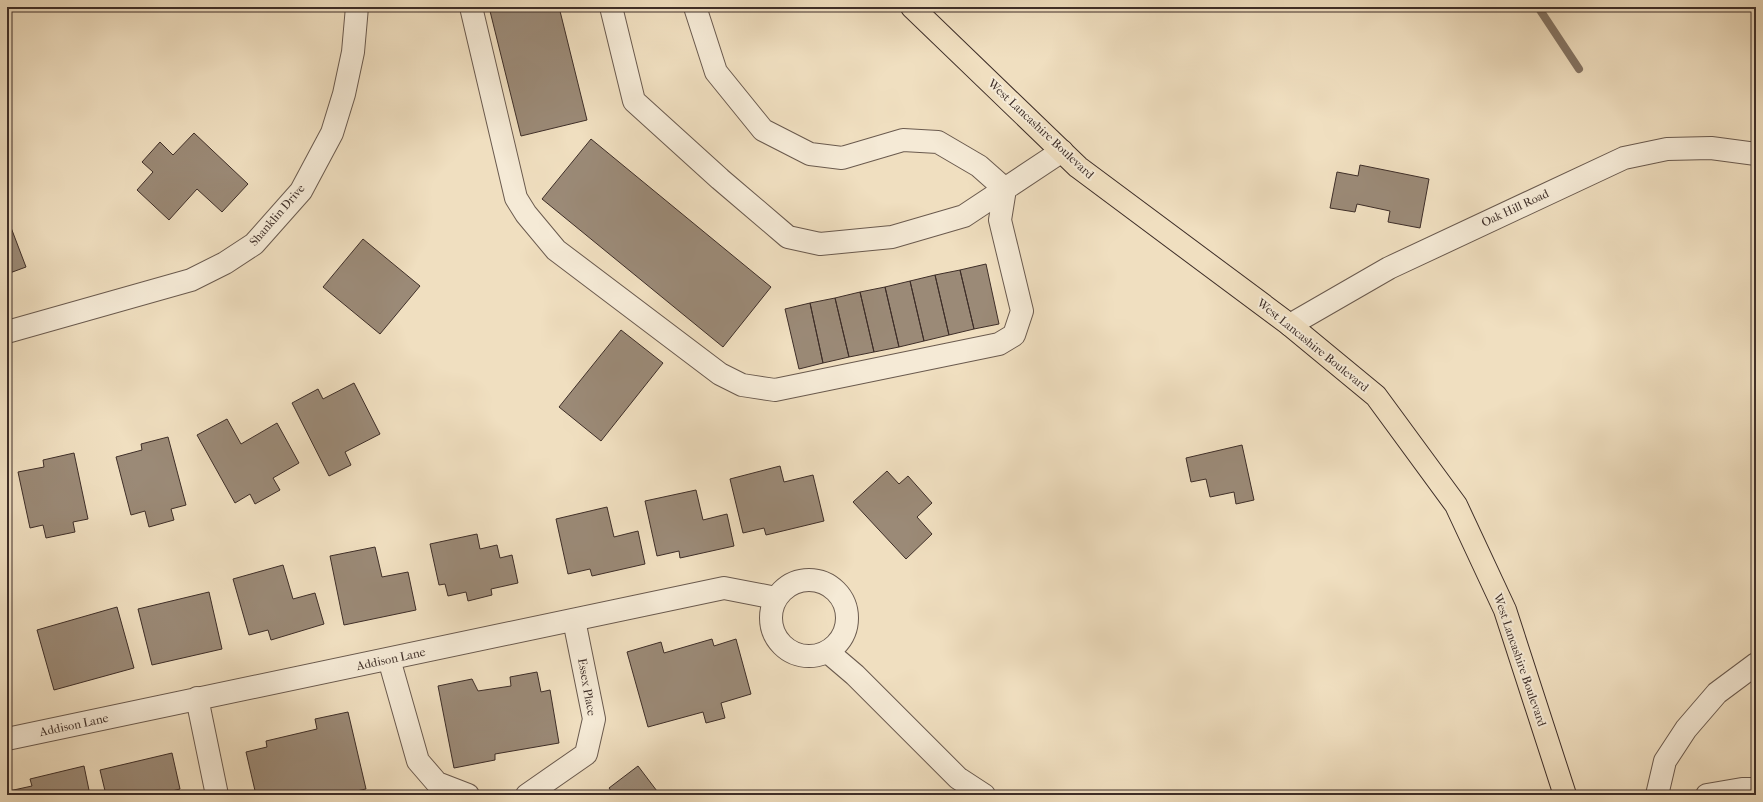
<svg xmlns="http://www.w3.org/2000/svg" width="1763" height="802" viewBox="0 0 1763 802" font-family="'IM FELL French Canon',serif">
<rect width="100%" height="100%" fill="#f0dfc0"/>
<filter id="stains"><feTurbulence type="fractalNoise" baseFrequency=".005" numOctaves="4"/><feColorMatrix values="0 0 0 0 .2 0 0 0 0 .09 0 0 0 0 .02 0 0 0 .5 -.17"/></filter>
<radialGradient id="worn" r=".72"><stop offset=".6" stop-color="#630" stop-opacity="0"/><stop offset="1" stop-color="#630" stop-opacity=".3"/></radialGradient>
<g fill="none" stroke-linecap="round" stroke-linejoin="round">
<path stroke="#847464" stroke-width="8" d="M1538,7L1579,69"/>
</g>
<path fill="#9b8a77" stroke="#3e2e28" d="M489,7H559L587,120L521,136Z
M194,133L248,184L222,212L197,189L169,220L137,190L153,172L142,162L160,142L173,155Z
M591,139L771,287L723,347L542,199Z
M1360,165L1429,179L1420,228L1388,222L1390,211L1357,204L1355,212L1330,208L1337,172L1358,176Z
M7,217L26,267L7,274Z
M363,239L420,286L380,334L323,287Z
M986,264L999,324L974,329L960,270Z
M960,270L974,329L949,335L935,275Z
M935,275L949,335L924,341L910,281Z
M910,281L924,341L899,347L885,287Z
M885,287L899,347L874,352L860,292Z
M860,292L874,352L849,357L835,298Z
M835,298L849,357L823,363L810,303Z
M810,303L823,363L799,369L785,309Z
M621,330L663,363L601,441L559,407Z
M354,383L380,434L345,452L351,465L329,476L292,403L318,389L323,399Z
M227,419L241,444L277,423L299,463L273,478L280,490L255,504L250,494L235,503L197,435Z
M168,437L186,505L171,509L174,520L149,527L145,511L131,515L116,457L142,450L141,444Z
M1242,445L1254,500L1236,504L1234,492L1210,497L1206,479L1191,482L1186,458Z
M74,453L88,519L73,522L75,532L46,538L43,525L30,528L18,472L44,467L43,460Z
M780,466L784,482L813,475L824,521L766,535L764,528L743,533L730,479Z
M887,471L899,484L908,476L932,503L917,517L932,534L906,559L853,502Z
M696,490L703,520L727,514L734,546L680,558L679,551L657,556L645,501Z
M607,507L614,537L638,531L645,564L592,576L590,569L568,574L556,519Z
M477,534L480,549L497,545L500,558L512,555L518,583L491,589L492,595L468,601L466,592L448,596L445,584L439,585L430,544Z
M375,547L382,577L408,572L416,610L344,625L330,556Z
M283,565L293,599L315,593L324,624L271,640L268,630L249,635L233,579Z
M209,592L222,649L152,665L138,609Z
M117,607L134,668L54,690L37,630Z
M712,639L714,646L736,639L751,694L721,703L725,718L706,723L703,712L648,727L627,652L661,642L664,653Z
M537,672L541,692L550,690L559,743L495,754V760L454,768L438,686L472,679L478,691L511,686L510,677Z
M348,712L366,789L347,793L348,795H256L246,752L267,747L266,741L317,729L315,719Z
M172,753L180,789L156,795H106L100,770Z
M84,766L90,795H10L9,791L32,786L30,779Z
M638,766L660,795H614L609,788Z"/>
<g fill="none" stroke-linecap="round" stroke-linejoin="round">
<g stroke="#6a5a4e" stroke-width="24">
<path id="minor" d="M471,7L516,198L526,214L556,250L720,374L742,385L775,390L999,344L1014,335L1022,311L1000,220L1005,189L979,166L938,142L903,140L842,158L810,154L763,130L716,72L695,7
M611,7L634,101L720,179L788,237L820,244L892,237L964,216L1062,151
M1290,325L1389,268L1624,158L1667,149L1711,148L1756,154
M7,332L191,280L225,263L254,244L301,191L332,133L344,94L353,52L357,7
M771 618a38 38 0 1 1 76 0a38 38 0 1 1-76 0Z
M828,652L855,675L958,778L984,795
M389,659L418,761L437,783L468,795
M197,698L217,795
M7,739L724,588L776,598
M527,795L586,754L594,719L574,620
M1657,795L1665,761L1686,729L1717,693L1756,664
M1707,795L1742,789H1756"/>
</g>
<g stroke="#3e2e28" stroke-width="24">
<path id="major" d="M912,7L1078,167L1290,325L1376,396L1456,505L1505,610L1565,795"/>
</g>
<use href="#minor" stroke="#f5ead6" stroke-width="22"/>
<use href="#major" stroke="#f0dfc0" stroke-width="22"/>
</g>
<g text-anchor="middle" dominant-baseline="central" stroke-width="4" stroke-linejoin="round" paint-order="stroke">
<g font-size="12" fill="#3e2e28" stroke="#f5ead6">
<text transform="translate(1041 129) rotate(43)">West Lancashire Boulevard</text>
<text transform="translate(1515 208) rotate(-25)">Oak Hill Road</text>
<text transform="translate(277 215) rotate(-49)">Shanklin Drive</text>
<text transform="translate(1313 345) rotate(39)">West Lancashire Boulevard</text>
<text transform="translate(391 659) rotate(-12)">Addison Lane</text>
<text transform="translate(1520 660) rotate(71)">West Lancashire Boulevard</text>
<text transform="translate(587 687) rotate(80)">Essex Place</text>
<text transform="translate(74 725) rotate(-12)">Addison Lane</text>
</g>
</g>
<rect width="1763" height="802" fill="none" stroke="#f0dfc0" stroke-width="24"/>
<rect x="8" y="8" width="1747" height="786" fill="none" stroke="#3e2e28" stroke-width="2"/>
<rect x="12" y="12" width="1739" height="778" fill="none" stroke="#3e2e28"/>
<rect width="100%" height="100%" filter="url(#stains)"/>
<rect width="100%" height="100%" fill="url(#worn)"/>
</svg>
